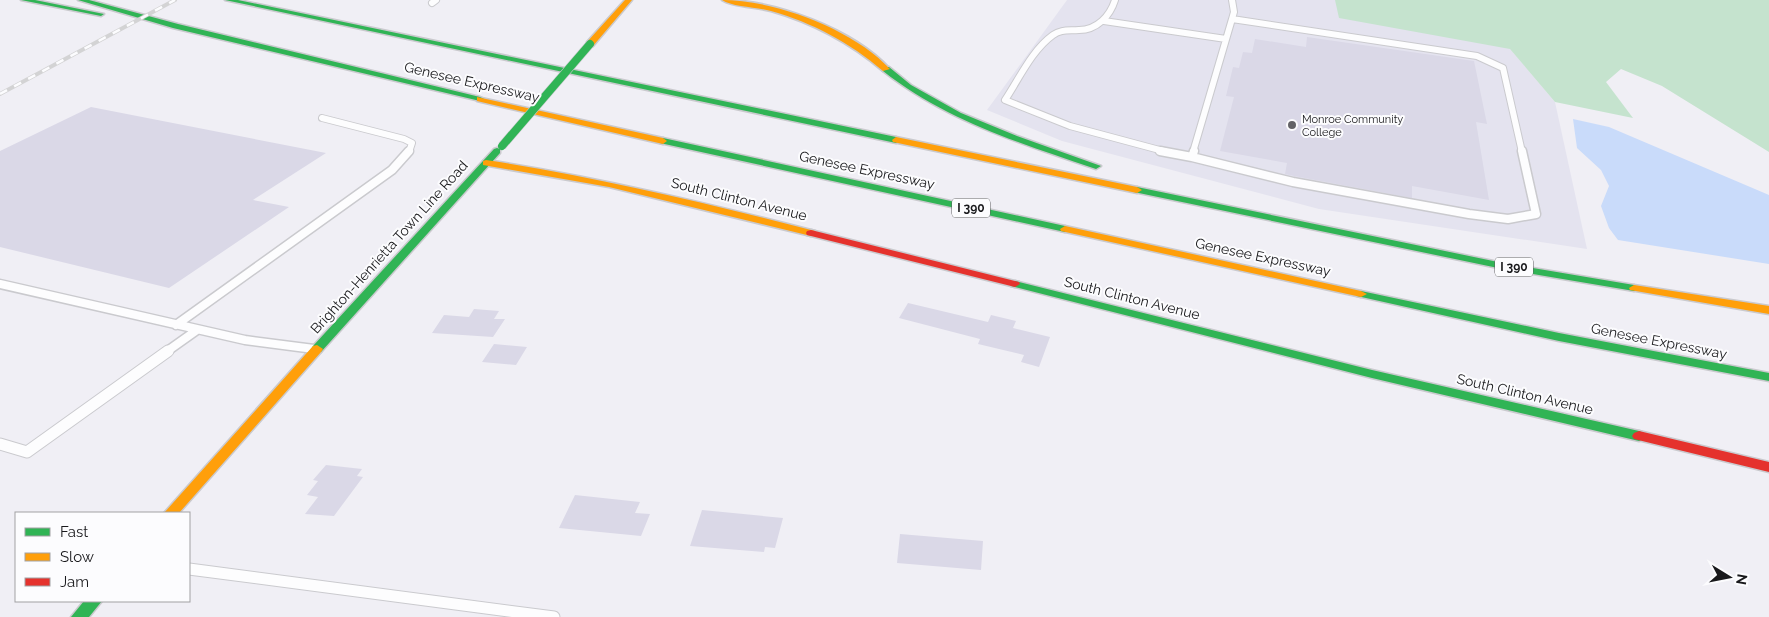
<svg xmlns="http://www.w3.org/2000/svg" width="1769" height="617" viewBox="0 0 1769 617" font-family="Raleway,sans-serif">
<rect width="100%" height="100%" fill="#f0eff5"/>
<path fill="#e4e3ef" d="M1067,0H1469L1555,102L1587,249L1319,209L1062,141L987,110Z"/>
<path fill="#c5e3ce" d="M1335,0H1769V152L1662,86L1621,69L1606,82L1633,118L1555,102L1510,49L1339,18Z"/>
<path fill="#c9dbfa" d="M1573,119L1609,127L1769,195V264L1618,240L1609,228L1601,206L1609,186L1601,170L1577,148Z"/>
<path fill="#dad8e7" d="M1307,37L1474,61L1487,124L1476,122L1489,200L1412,186V198L1294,176L1285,174L1287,163L1220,151L1234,97L1226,96L1233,67L1239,68L1243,52L1252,53L1255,39L1306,47Z
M91,107L326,153L253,200L289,207L169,288L0,247V151Z
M908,303L988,322L991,315L1016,321L1013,328L1050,337L1039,367L1021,362L1024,355L978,344L980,339L899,318Z
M474,309L499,311L494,319H505L493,337L432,333L444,315L469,317Z
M494,344L527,347L516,365L482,362Z
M326,465L362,469L357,476L363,477L334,516L305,514L318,497L307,495L318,481L313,480Z
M575,495L640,502L635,513L650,514L641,536L559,528Z
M702,510L783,518L775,548L765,547L764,552L690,546Z
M900,534L983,541L981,570L897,563Z"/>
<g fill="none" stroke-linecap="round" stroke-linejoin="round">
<g stroke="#cacace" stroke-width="8">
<path id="lane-far2" d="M1115,0C1110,16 1097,30 1079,30C1069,31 1061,29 1053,35C1032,50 1019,79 1005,100L1070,126L1167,152
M1232,0L1234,12L1232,19
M432,3L436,0
M1232,19L1477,56L1503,68L1522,152
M1104,21L1226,39
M322,118L404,139L412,143L409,152
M1193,152L1232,19"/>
</g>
<g stroke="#cacace" stroke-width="11">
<path id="lane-far1" d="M1160,151L1192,157
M1194,151L1192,157L1293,182L1469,214L1508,219L1536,214L1522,151
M0,284L245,340L314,349
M176,325L392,170L409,151
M166,352L197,330"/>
</g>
<g stroke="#cacace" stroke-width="13">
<path id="lane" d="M0,444L27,452L168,351
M189,569L554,617"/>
</g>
<g stroke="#cacace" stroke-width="3">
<path id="fast" d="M21,0H35L104,14L101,16Z
M78,0H89L178,24L480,97L484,99L480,101L173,28Z
M225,0H238L896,137L900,140L896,143Z
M883,67H889L911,85L961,113L1017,136L1101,166L1096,169L1093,168C1019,143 945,120 883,71Z
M663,138L1065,226L1070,229L1065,232L660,143L659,141Z
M497,148L500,149V153L321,352H313L311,349L313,346L494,149Z
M1137,187L1498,262L1634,285L1639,288L1634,291L1498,268L1134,192L1132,190Z
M1015,281L1372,370L1639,431L1644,433L1646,436L1644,439L1639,441L1372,378L1011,286L1010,284Z
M1361,291L1559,333L1769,373V381L1559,341L1357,296L1355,294Z
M84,601H102L89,617H71Z"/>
</g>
<g stroke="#cacace" stroke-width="3">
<path id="slow" d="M625,0H632L593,46H587V42Z
M722,0C775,0 853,29 890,69L883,71C849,42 813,23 771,11C757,7 732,7 722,0Z
M477,97L663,138L667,141L663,144L477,101Z
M896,137L1137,187L1142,190L1137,193L893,142L892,140Z
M486,160C597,177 706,203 815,231L816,233L811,236L609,187L483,165V161Z
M1065,226L1361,291L1367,294L1361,297L1061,231L1060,229Z
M1634,285L1769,306V314L1630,290L1629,288Z
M317,345L323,349L321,352L179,513H164L313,346Z"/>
</g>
<g stroke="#cacace" stroke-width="3">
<path id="jam" d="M811,230L1019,282L1020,284L1015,287L807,235L806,233L807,231Z
M1639,431L1769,462V472L1634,439L1632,436L1634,433Z"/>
</g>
<use href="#lane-far2" stroke="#fdfdfe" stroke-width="6"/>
<use href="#lane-far1" stroke="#fdfdfe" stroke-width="8"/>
<use href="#lane" stroke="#fdfdfe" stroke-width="11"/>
<use href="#fast" fill="#30b455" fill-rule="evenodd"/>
<use href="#slow" fill="#ff9f0a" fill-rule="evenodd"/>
<use href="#jam" fill="#e5322d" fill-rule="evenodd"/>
<g stroke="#d3d3d4" stroke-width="4">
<path id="rail" d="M0,94L175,0"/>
</g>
<use href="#rail" stroke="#fcfcfe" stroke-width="2.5" stroke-dasharray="8" stroke-linecap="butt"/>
<g stroke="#cacace" stroke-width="9" stroke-linecap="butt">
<path id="fast-bridge" d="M502,146L590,44"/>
</g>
<use href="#fast-bridge" stroke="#30b455" stroke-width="8"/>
</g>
<circle fill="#646367" stroke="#fcfcfe" stroke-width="2" cx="1292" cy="125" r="5"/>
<g text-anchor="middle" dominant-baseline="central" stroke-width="4" stroke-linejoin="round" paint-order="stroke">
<g font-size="11" fill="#18181b" stroke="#fcfcfe" text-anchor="start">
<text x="1302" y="119">Monroe Community<tspan x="1302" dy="13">College</tspan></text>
</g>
<g fill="#fcfcfe" stroke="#5c5c5f" stroke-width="1">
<rect x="952" y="198.5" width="38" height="19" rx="4"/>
<rect x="1495" y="257.5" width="38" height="19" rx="4"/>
</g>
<g font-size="12" font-weight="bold" fill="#18181b">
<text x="971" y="208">I 390</text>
<text x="1514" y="267">I 390</text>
</g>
<g font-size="14" fill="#18181b" stroke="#fcfcfe">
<text transform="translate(472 82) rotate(13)">Genesee Expressway</text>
<text transform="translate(867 170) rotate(12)">Genesee Expressway</text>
<text transform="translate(739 199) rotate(14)">South Clinton Avenue</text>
<text transform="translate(389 247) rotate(-48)">Brighton-Henrietta Town Line Road</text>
<text transform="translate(1263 257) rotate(12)">Genesee Expressway</text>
<text transform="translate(1132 298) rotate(14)">South Clinton Avenue</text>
<text transform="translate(1659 341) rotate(11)">Genesee Expressway</text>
<text transform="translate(1525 394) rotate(13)">South Clinton Avenue</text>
</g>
</g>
<rect x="15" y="512" width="175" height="90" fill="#fcfcfe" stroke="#a1a1a3"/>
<rect x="25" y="528" width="25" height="8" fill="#30b455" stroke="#a1a1a3"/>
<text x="60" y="537" font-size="15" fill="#18181b">Fast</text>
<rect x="25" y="553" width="25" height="8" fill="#ff9f0a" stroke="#a1a1a3"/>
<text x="60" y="562" font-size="15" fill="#18181b">Slow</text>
<rect x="25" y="578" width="25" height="8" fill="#e5322d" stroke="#a1a1a3"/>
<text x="60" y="587" font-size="15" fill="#18181b">Jam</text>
<g transform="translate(1729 577) rotate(100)" stroke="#fcfcfe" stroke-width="4" paint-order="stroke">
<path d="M0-4L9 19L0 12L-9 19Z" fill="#18181b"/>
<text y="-8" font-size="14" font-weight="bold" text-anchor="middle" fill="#18181b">N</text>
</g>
</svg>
